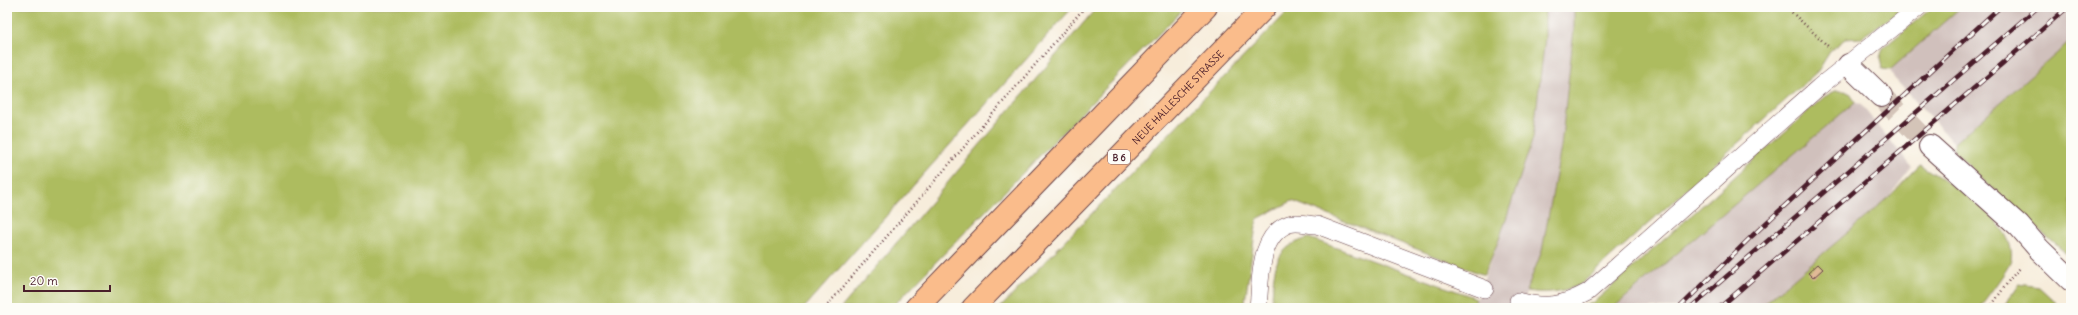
<svg xmlns="http://www.w3.org/2000/svg" width="2078" height="315" viewBox="0 0 2078 315" font-family="Delius,sans-serif">
<rect width="100%" height="100%" fill="#fdfcf7"/>
<filter id="ink" filterUnits="userSpaceOnUse"><feTurbulence type="fractalNoise" baseFrequency=".025" numOctaves="2"/><feDisplacementMap in="SourceGraphic" scale="8" xChannelSelector="R" yChannelSelector="G"/><feConvolveMatrix kernelMatrix="1 2 1 2 8 2 1 2 1" color-interpolation-filters="sRGB"/></filter>
<filter id="wash" filterUnits="userSpaceOnUse"><feTurbulence type="fractalNoise" baseFrequency=".012" numOctaves="4" result="noise"/><feDisplacementMap in="SourceGraphic" scale="16" xChannelSelector="R" yChannelSelector="G"/><feGaussianBlur stdDeviation="0.9" result="paint"/><feColorMatrix in="noise" values="0 0 0 0 0 0 0 0 0 0 0 0 0 0 0 0 0 1.4 0 .05"/><feComposite in="paint" operator="in"/></filter>
<g filter="url(#wash)">
<rect width="100%" height="100%" fill="#f7eddb"/>
<path fill="#d0c0bc" d="M1545,7H1574V29L1561,147L1542,251L1520,308H1473L1500,237L1533,138L1545,38Z
M1961,7H2071V41L1954,143L1894,78L1890,70Z
M1855,102L1861,105L1912,167L1886,200L1759,308H1613Z"/>
<path fill="#adbc5f" stroke="#7c6e45" d="M7,7H1073L804,308H7Z
M1097,7H1185L891,308H841Z
M1292,7H1545V38L1533,138L1500,237L1484,275L1292,201L1257,219L1244,308H1000Z
M1574,7H1906L1860,38L1845,39L1831,50L1818,71L1580,285C1561,292 1546,294 1526,291L1542,251L1561,147L1574,29Z
M1933,7H1961L1890,70L1882,69L1880,58L1883,48Z
M2071,41V258L1977,175L1955,151L1954,143Z
M1835,91H1845L1851,94L1855,102L1613,308H1580L1594,302L1824,97Z
M1920,165C1947,182 2018,222 2011,260C2009,269 1986,298 1979,308H1759L1886,200Z
M1309,238L1476,298L1472,308H1271C1275,274 1269,248 1309,238Z
M2019,284L2039,287L2062,308H2003Z"/>
<g id="blocks">
<path fill="#e1b997" d="M1818,264L1823,269L1813,278L1808,273Z"/>
</g>
</g>
<g filter="url(#ink)">
<use href="#blocks" fill-opacity="0" stroke="#643e45" stroke-width="1"/>
<g fill="none" stroke-linecap="round" stroke-linejoin="round">
<path stroke="#d4c4b8" stroke-width="22" stroke-dasharray="22 11" stroke-linecap="butt" d="M1881,96L1930,146"/>
<g stroke="#643e45" stroke-width="18">
<path id="service" d="M1518,301C1547,309 1562,306 1588,292L1819,87L1919,7
M1258,308C1261,280 1258,235 1289,224C1297,221 1309,225 1317,225L1485,289"/>
</g>
<g stroke="#643e45" stroke-width="24">
<path id="minor" d="M1849,65L1881,96
M1930,146L2019,226L2039,249L2071,280"/>
</g>
<g stroke="#643e45" stroke-width="24">
<g id="primary">
<path d="M916,308L1206,7"/>
<path id="s1" d="M973,308L1265,7"/>
</g>
</g>
<path stroke="#643e45" stroke-width="2.5" stroke-dasharray="1 3" stroke-linecap="butt" d="M1786,7L1830,48
M825,308L1085,7
M1990,308L2010,279L2021,267"/>
<use href="#service" stroke="#fff" stroke-width="17"/>
<use href="#minor" stroke="#fff" stroke-width="22"/>
<use href="#primary" stroke="#fabc8b" stroke-width="22"/>
<g stroke="#4a1f2b" stroke-width="4.5">
<path id="rail" d="M1679,308L1752,236L2000,7
M1690,308L2038,7
M1719,308L2068,7"/>
</g>
<use href="#rail" stroke="#fdfcf7" stroke-width="3" stroke-dasharray="9" stroke-linecap="butt"/>
</g>
</g>
<g text-anchor="middle" dominant-baseline="central" stroke-width="4" stroke-linejoin="round" paint-order="stroke">
<rect fill="#fdfcf7" stroke="#806168" stroke-width="1" x="1108" y="150" width="22" height="14" rx="3"/>
<g font-size="9" font-weight="bold" fill="#4a1f2b">
<text x="1119" y="157">B 6</text>
</g>
<g font-size="10" fill="#4a1f2b" stroke="#fdfcf7">
<text stroke="none"><textPath href="#s1" startOffset="294">NEUE HALLESCHE STRASSE</textPath></text>
</g>
</g>
<rect width="2078" height="315" fill="none" stroke="#fdfcf7" stroke-width="24"/>
<path d="M24 285v6h86v-6" fill="none" stroke="#4a1f2b" stroke-width="2"/>
<text x="30" y="285" font-size="12" fill="#4a1f2b" stroke="#fdfcf7" stroke-width="3" paint-order="stroke">20 m</text>
</svg>
